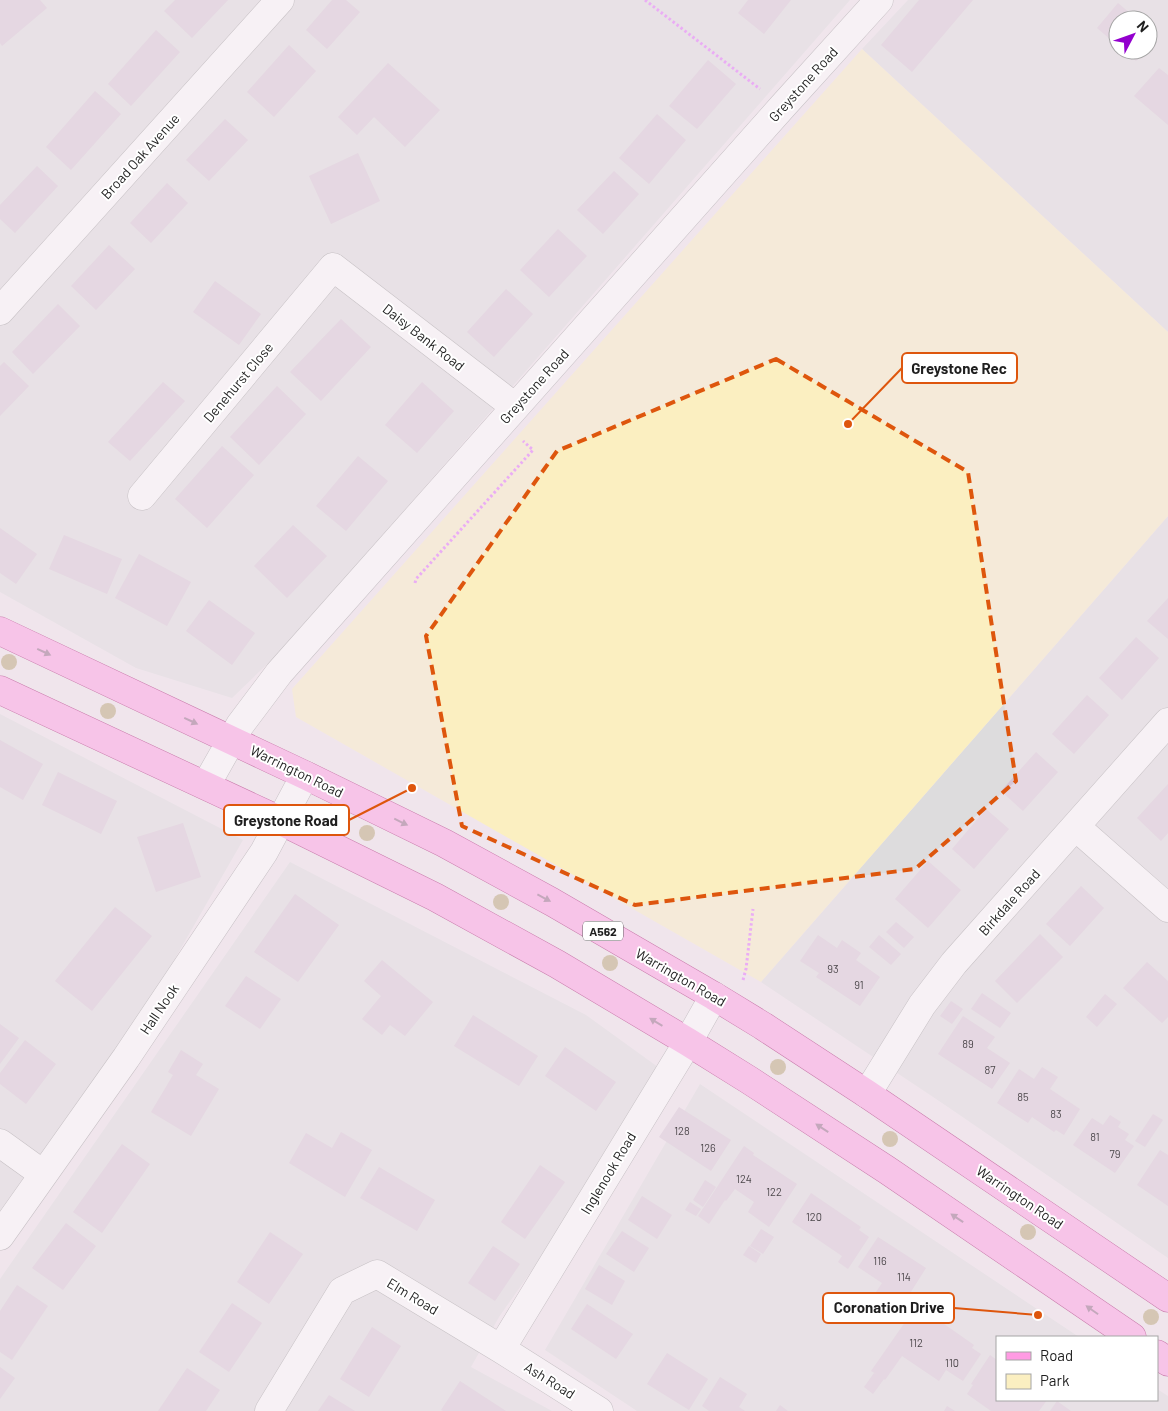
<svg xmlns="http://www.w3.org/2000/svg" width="1168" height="1411" viewBox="0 0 1168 1411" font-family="Barlow,sans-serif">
<rect width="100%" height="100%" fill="#f0e5ec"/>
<path fill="#dddcdd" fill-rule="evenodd" d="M0,0H850L283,649L232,698L136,668L0,592Z
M908,0H1168V332L862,49ZM1118,20H1148V50H1118Z
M1168,516V1258L948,1107L761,982Z
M0,714L243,840L138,1023L0,1215Z
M290,862L586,1015L669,1075L499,1317L471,1367L552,1411H0V1279Z
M700,1084L1079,1337H997V1400H1157V1389L1168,1396V1411H637L545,1350Z"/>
<path fill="#fbefc1" d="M862,49L1168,332V516L761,982L296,717L292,689Z"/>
<path fill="#d7c5d4" d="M0,0H40L47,8L2,46L0,43Z
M175,0H228L192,38L164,11Z
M332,0H346L360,12L327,49L306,30Z
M748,0H791L764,34L738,13Z
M919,0H973L912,72L881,45Z
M1118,3L1138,20H1118V46L1097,28Z
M1148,29L1157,37L1148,47Z
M156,30L180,52L131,106L108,84Z
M289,45L316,71L274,117L247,92Z
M1123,50H1146L1136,61Z
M708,60L736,84L697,129L669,106Z
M388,63L440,110L405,147L374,117L357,135L338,117Z
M1159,68L1168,75V125L1134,96Z
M95,91L121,114L71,170L46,147Z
M657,114L686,140L649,184L619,158Z
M225,119L248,140L209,181L186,160Z
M358,153L380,201L331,224L309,176Z
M37,166L58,186L15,233L0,219V205Z
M614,171L639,194L603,234L577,210Z
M167,183L188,203L151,243L130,223Z
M558,229L587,256L549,297L520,270Z
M109,245L135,269L96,310L71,286Z
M215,281L261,314L239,345L193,312Z
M506,289L533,314L494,357L467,332Z
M58,304L80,326L33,374L12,352Z
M341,319L371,347L321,401L290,372Z
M4,362L29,386L0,416V366Z
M163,382L185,401L130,461L108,442Z
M422,382L454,411L417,453L385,425Z
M277,386L306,414L259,465L230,437Z
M222,446L254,475L207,528L175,499Z
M358,456L388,481L346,531L316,506Z
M293,525L327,556L287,598L254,566Z
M0,528L37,554L16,584L0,573Z
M64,535L122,559L107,594L49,569Z
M139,554L191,582L167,626L115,598Z
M1168,598V639L1147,621Z
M209,600L255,633L232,665L186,631Z
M1136,637L1159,658L1122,700L1099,678Z
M1087,695L1109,715L1074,754L1052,734Z
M0,740L43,764L23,800L0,787Z
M1036,752L1058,772L1023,811L1001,791Z
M58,772L117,801L101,834L42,805Z
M1168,784V833L1161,841L1137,818Z
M986,809L1009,829L974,869L952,849Z
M183,823L201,877L156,892L137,837Z
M928,861L961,890L928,928L895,899Z
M1081,886L1104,908L1070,946L1046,924Z
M295,894L339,925L298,982L254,952Z
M115,907L152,936L92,1011L55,981Z
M896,922L914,937L904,948L886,932Z
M1040,934L1063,957L1017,1003L995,981Z
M818,935L837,948L842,940L861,953L856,960L880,977L860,1006L816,977L819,973L800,961Z
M879,935L901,954L891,965L869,947Z
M382,960L433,1002L405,1036L390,1025L382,1035L362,1019L381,996L364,981Z
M1147,962L1168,981V1017L1162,1023L1123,988Z
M246,976L281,999L260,1029L225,1006Z
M982,993L1011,1013L1000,1028L971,1009Z
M1105,994L1117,1004L1097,1027L1086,1017Z
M951,1001L963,1009L952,1024L940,1016Z
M473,1015L538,1056L519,1086L454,1046Z
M963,1016L995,1037L987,1048L1010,1063L992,1089L938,1054Z
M0,1024L19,1038L0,1064Z
M25,1040L56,1064L26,1104L0,1084V1073Z
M565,1047L616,1082L596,1111L545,1076Z
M181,1050L203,1064L196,1075L219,1089L191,1136L151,1112L173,1075L168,1072Z
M1042,1067L1058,1077L1050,1089L1080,1109L1064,1135L1056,1130L1054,1132L1032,1117L1028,1123L997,1103L1019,1069L1034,1079Z
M679,1107L731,1140L711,1171L659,1137Z
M1153,1114L1163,1120L1145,1147L1135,1141Z
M1110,1115L1121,1122L1118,1127L1129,1134L1125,1140L1134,1146L1115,1173L1073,1145L1092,1118L1103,1125Z
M341,1132L372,1150L345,1197L289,1163L306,1133L332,1148Z
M122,1144L150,1164L102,1233L73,1212Z
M744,1146L754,1153L753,1155L797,1184L769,1227L748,1212L754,1202L735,1189L726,1201L725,1200L709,1224L698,1216Z
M1160,1150L1168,1155V1206L1137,1185Z
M540,1165L565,1182L525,1239L501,1222Z
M379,1167L435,1200L417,1231L360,1198Z
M705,1180L716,1187L703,1207L693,1200Z
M811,1193L861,1227L859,1230L869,1237L848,1269L838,1262L842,1256L792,1222Z
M642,1196L672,1215L657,1239L628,1220Z
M690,1202L701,1209L696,1216L685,1210Z
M66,1223L96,1246L63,1290L32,1268Z
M761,1229L774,1237L763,1254L750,1246Z
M622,1231L649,1248L634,1272L606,1254Z
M270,1232L303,1254L269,1304L237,1282Z
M878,1237L926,1268L902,1306L896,1309L874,1295L882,1283L858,1267Z
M493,1246L520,1264L495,1301L468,1283Z
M749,1246L761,1254L756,1263L743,1255Z
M599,1265L625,1281L612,1305L585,1289Z
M17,1285L48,1306L12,1360L0,1352V1311Z
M232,1303L262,1323L229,1372L199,1352Z
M587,1304L633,1334L616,1359L571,1329Z
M917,1305L974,1345L972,1348L981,1354L963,1381L946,1370L939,1381L902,1356L885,1380L884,1379L873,1394L864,1387L874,1373L878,1375L871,1371Z
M372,1327L401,1346L369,1397L340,1379Z
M667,1353L708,1379L689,1410L647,1384Z
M990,1355L997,1360V1400H1047L1039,1411H991L967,1394L973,1385L971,1384Z
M0,1367L15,1378L0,1399Z
M187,1368L220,1390L206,1411H158Z
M720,1377L747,1394L739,1407L745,1411H709L702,1406Z
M460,1381L506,1411H443L441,1410Z
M329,1395L355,1411H318Z
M1057,1401L1071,1411H1050Z
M780,1405L788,1411H776Z
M947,1406L955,1411H944Z"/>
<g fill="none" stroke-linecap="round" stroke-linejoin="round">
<g stroke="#969696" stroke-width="29">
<path id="minor" d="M0,311L280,0
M142,496L333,267L515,407
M206,785L240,725L279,673L782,107L879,0
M1076,827L1168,908
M867,1094L922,1005L954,963L1168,722
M0,1143L43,1174
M0,1236L126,1058L264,852L305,775
M501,1349L688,1042L714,996
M269,1411L342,1291L377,1274L501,1349L599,1411"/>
</g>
<g stroke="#9a005f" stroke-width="29">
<path id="major" d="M0,631L305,775L444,843L552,902L714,996L763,1026L867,1094L1168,1298
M0,690L281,821L435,897L557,964L688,1042L749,1080L887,1170L1132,1337
M1157,1354L1168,1362"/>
</g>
<path stroke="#e368fe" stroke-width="3" stroke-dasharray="2.5 2.5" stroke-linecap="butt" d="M645,0L760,89
M415,583L416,579L533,450L523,441
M743,980L746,969L753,909"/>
<use href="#minor" stroke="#fff" stroke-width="28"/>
<use href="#major" stroke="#ff9be3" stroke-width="28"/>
</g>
<g fill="#b4a16f">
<circle cx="9" cy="662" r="8"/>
<circle cx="108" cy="711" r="8"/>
<circle cx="367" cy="833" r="8"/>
<circle cx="501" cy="902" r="8"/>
<circle cx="610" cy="963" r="8"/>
<circle cx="778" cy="1067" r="8"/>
<circle cx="890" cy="1139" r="8"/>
<circle cx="1028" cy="1232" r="8"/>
<circle cx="1151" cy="1317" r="8"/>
</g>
<defs><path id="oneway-solid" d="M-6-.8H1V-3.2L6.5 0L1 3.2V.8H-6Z" transform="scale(1.25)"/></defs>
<g fill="#8f5d81">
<use href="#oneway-solid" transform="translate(44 652) rotate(25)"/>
<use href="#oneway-solid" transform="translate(191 721) rotate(25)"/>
<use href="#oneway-solid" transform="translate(401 822) rotate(26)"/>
<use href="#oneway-solid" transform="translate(544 898) rotate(28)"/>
<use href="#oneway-solid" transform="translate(656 1022) rotate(-149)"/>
<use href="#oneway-solid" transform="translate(822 1128) rotate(-147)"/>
<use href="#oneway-solid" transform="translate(957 1218) rotate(-146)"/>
<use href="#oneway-solid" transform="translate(1092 1310) rotate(-145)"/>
</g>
<path d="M0 0H1168V1411H0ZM776,359L968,472L1016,781L915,869L635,905L462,826L426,636L557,451Z" fill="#f0e5ec" fill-opacity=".55" fill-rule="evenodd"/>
<path fill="none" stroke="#de560d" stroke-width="4" stroke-dasharray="10 6" stroke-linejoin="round" d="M776,359L968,472L1016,781L915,869L635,905L462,826L426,636L557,451Z"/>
<g text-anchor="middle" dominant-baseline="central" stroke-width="4" stroke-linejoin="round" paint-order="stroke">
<g font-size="11" fill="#4d484c">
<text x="833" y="968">93</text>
<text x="859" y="984">91</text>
<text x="968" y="1043">89</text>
<text x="990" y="1069">87</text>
<text x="1023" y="1096">85</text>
<text x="1056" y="1113">83</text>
<text x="682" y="1130">128</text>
<text x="1095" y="1136">81</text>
<text x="708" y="1147">126</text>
<text x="1115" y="1153">79</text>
<text x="744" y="1178">124</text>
<text x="774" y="1191">122</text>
<text x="814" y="1216">120</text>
<text x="880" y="1260">116</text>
<text x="904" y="1276">114</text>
<text x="916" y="1342">112</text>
<text x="952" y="1362">110</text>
</g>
<rect fill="#fff" stroke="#626262" stroke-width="1" x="583" y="921.5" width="40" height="19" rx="4"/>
<g font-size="12" font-weight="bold" fill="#1f1f1f">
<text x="603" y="931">A562</text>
</g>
<g font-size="14" fill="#1f1f1f" stroke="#fff">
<text transform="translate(803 84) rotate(-48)">Greystone Road</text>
<text transform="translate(140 156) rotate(-48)">Broad Oak Avenue</text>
<text transform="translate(424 337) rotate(38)">Daisy Bank Road</text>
<text transform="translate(238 382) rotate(-50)">Denehurst Close</text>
<text transform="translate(534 386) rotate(-48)">Greystone Road</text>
<text transform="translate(297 771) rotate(26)">Warrington Road</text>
<text transform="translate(1009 902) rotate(-48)">Birkdale Road</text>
<text transform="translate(681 977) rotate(30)">Warrington Road</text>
<text transform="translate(159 1009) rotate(-56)">Hall Nook</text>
<text transform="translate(608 1173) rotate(-59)">Inglenook Road</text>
<text transform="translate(1020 1197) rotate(34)">Warrington Road</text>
<text transform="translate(413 1296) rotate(31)">Elm Road</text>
<text transform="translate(550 1380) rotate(32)">Ash Road</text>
</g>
</g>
<path fill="none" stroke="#de560d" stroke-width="2" d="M848 424L902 368M412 788L349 820M1038 1315L954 1308"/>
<g fill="#de560d" stroke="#fff" stroke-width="2">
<circle cx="848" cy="424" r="5"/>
<circle cx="412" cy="788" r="5"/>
<circle cx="1038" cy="1315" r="5"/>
</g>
<g fill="#fff" stroke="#de560d" stroke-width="2">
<rect x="902" y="353" width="115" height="30" rx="5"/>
<rect x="224" y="805" width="125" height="30" rx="5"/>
<rect x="823" y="1293" width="131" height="30" rx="5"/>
</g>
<g font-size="15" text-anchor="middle" font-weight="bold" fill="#1f1f1f">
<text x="959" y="374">Greystone Rec</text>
<text x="286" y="826">Greystone Road</text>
<text x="889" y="1313">Coronation Drive</text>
</g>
<rect x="996" y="1336" width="162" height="65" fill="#ffffff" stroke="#a5a5a5"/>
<rect x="1006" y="1352" width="25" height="8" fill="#ff9be3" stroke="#a5a5a5"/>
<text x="1040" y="1361" font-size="15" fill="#1f1f1f">Road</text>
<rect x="1006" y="1374" width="25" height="15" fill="#fbefc1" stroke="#a5a5a5"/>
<text x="1040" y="1386" font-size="15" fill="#1f1f1f">Park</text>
<g transform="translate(1133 35) rotate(49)"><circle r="24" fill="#ffffff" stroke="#a5a5a5"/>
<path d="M0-4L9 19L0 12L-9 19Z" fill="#9300ce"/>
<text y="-8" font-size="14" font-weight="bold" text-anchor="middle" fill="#1f1f1f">N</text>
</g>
</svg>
